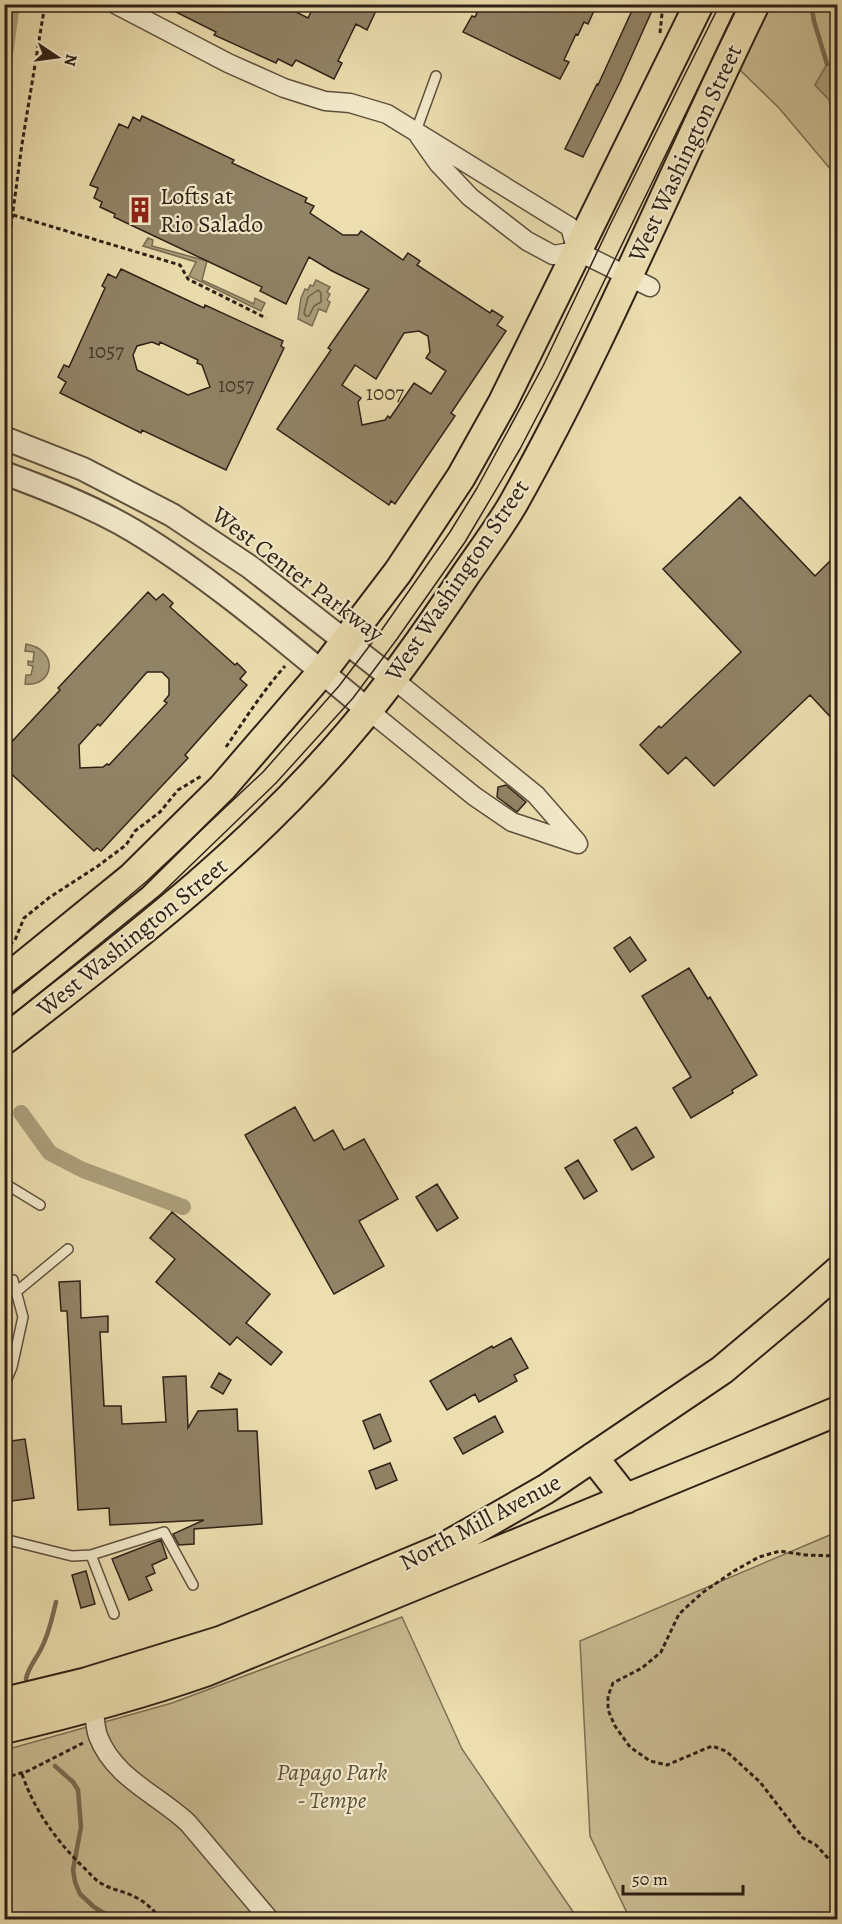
<svg xmlns="http://www.w3.org/2000/svg" width="842" height="1924" viewBox="0 0 842 1924" font-family="Alegreya,serif">
<rect width="100%" height="100%" fill="#ecdeaf"/>
<filter id="stains"><feTurbulence type="fractalNoise" baseFrequency=".00333" numOctaves="4"/><feColorMatrix values="0 0 0 0 .2 0 0 0 0 .09 0 0 0 0 .02 0 0 0 .5 -.17"/></filter>
<radialGradient id="worn" r=".72"><stop offset=".6" stop-color="#630" stop-opacity="0"/><stop offset="1" stop-color="#630" stop-opacity=".3"/></radialGradient>
<path fill="#ccbe95" stroke="#7d7056" stroke-width="1.5" d="M769,5H837V64H827C829,84 827,110 837,128V177L779,108L738,68Z
M837,1532V1919H630L590,1836L580,1641Z
M402,1617L462,1749L578,1919L5,1920V1750L172,1703Z"/>
<path fill="#ab9e7b" stroke="#796c53" stroke-width="1.5" d="M827,64H837V128L834,121L830,101L815,85Z
M148,238L153,240L152,246L207,261L202,280L254,304L255,298L265,303L261,311L189,276L196,262L143,246Z
M316,280L330,287L327,292L330,294L327,300L330,302L326,312L319,309L312,326L298,319L301,298L305,289L308,290L310,285L313,286Z
M26,644C60,650 54,687 25,684L26,675H31L33,666L28,665V661L33,662L34,652L25,651Z"/>
<g fill="none" stroke-linecap="round" stroke-linejoin="round">
<path stroke="#6c6049" stroke-width="1.5" d="M318,290L321,293V302L314,306L309,316H306L304,313L308,297Z"/>
<path stroke="#796c53" stroke-width="4.5" d="M811,4L814,21L827,64
M26,1679C28,1668 36,1659 41,1649C49,1634 52,1618 56,1602
M55,1766L73,1782L78,1790L81,1827L73,1870L75,1882L80,1894L94,1907L115,1920"/>
<path stroke="#ab9e7b" stroke-width="16" d="M4,62L12,4
M21,1113L50,1153L83,1170L183,1207"/>
</g>
<path fill="#918366" stroke="#2e2117" stroke-width="1.5" fill-rule="evenodd" d="M160,4H280L308,18L315,4H379L367,30L356,24L338,61L342,63L334,79L296,60L292,66L278,59L276,63L214,35L216,32Z
M481,4H597L588,24L584,22L578,35L576,34L564,60L569,62L560,79L463,32L472,16L475,17Z
M635,4H655L620,82L583,157L565,149L597,84L598,85Z
M142,116L234,160L232,163L307,198L305,202L314,206L310,213L343,235H358L361,231L403,260L408,253L420,261L417,265L490,313L492,310L503,317L497,325L506,331L451,413L455,416L395,504L391,501L389,505L277,429L331,350L328,348L369,289L332,271L309,257L286,304L260,291L262,287L114,217L115,214L100,207L102,202L94,198L98,188L90,185L119,124L128,128L133,117L140,121ZM419,331L428,336L430,352L426,358L446,371L431,394L414,383L390,418L388,416L385,420L362,425L358,402L361,398L342,385L355,365L376,379L404,333Z
M121,269L204,308L205,305L283,341L281,346L284,348L226,470L142,430L141,433L60,393L66,382L58,377L64,365L69,367L105,288L102,286L108,274L116,278ZM152,342L159,345L160,342L198,360L197,363L202,365L210,387L188,395L137,370L133,355L137,346Z
M740,497L815,576L837,554V724L810,695L714,786L686,757L668,774L640,745L659,726L661,728L741,652L663,569Z
M148,592L156,600L163,594L173,603L170,607L235,665L237,663L246,672L240,679L247,685L185,755L188,758L101,851L97,848L94,851L4,767V750L60,690L58,688ZM147,672H162L169,679V695L164,701L167,703L109,765L107,764L103,767L80,768L79,745L98,724L100,726Z
M506,785L526,802L517,812L497,797L498,787Z
M630,937L646,960L630,972L614,948Z
M689,968L708,999L710,997L757,1075L732,1090L733,1093L691,1118L673,1088L691,1077L642,996Z
M295,1107L314,1141L333,1130L344,1150L364,1139L398,1199L359,1221L384,1266L334,1294L245,1135Z
M636,1127L654,1157L632,1170L614,1140Z
M578,1160L597,1191L584,1199L565,1168Z
M437,1184L458,1218L437,1231L416,1197Z
M172,1212L270,1294L246,1323L282,1352L271,1365L237,1337L230,1345L156,1282L175,1259L150,1238Z
M80,1281L81,1318L108,1316V1332H100L104,1406H121L122,1424L166,1422L163,1377L186,1376L188,1428L198,1411L237,1409L238,1431H257L262,1524L194,1529V1544L179,1545L173,1534L204,1520L110,1525L109,1508L78,1510L67,1311H61L59,1282Z
M511,1338L528,1368L514,1375L517,1381L479,1402L475,1394L447,1410L430,1381L492,1346L493,1348Z
M219,1373L231,1380L223,1394L211,1387Z
M380,1414L391,1441L374,1449L363,1421Z
M495,1416L503,1432L463,1454L454,1438Z
M25,1439L34,1498L4,1502V1442Z
M390,1463L397,1480L376,1489L369,1471Z
M161,1540L167,1558L152,1565L155,1573L146,1577L152,1590L129,1600L112,1559Z
M86,1571L95,1604L81,1608L72,1575Z"/>
<g fill="none" stroke-linecap="round" stroke-linejoin="round">
<g stroke="#5e503d" stroke-width="12">
<path id="service" d="M416,131L436,76
M4,1183L40,1205
M4,1281L13,1280L23,1317L12,1367L4,1386
M16,1292L68,1249
M4,1539L72,1556L91,1555L114,1614
M91,1555L164,1532L193,1585"/>
</g>
<g stroke="#5e503d" stroke-width="21">
<path id="minor" d="M115,4L228,63L284,88L325,101L350,103L387,114L570,227L577,251
M419,136L438,163L470,197L527,241L553,255L577,251L650,287
M392,678L536,795L577,842
M368,710L474,796L512,822L578,844
M92,1699C95,1710 94,1724 98,1736C114,1778 157,1794 188,1823L270,1920"/>
</g>
<g stroke="#5e503d" stroke-width="26">
<path id="tertiary" d="M4,438L83,469L172,515L250,567L392,678
M4,473C48,489 94,507 134,531C218,582 292,648 368,710"/>
</g>
<g stroke="#2e2117" stroke-width="32">
<path id="primary" d="M4,981L132,877L222,788L322,672L398,572L461,477L503,402L699,4
M4,1040C128,943 248,853 350,732C392,683 430,628 466,574C482,551 499,528 513,504C604,342 674,170 755,4
M593,1457L626,1499
M4,1702L87,1682L220,1641L267,1622L441,1549L546,1489L722,1370L797,1307L838,1271
M4,1729C72,1713 139,1695 205,1672L838,1411"/>
</g>
<path stroke="#2e2117" stroke-width="3" stroke-dasharray="4.5 3" stroke-linecap="butt" d="M660,33L663,4
M13,215L180,265L188,279L266,318
M4,278L22,144L45,4
M334,608L347,602
M4,660L12,661
M226,747C245,719 263,691 285,666
M4,950L15,940L24,918L50,897L98,866L126,845L135,831L160,812L178,790L203,775
M838,1556L805,1555L780,1551L759,1557L734,1571L702,1593L679,1614L661,1652L642,1668L613,1683L608,1696V1710L615,1726L630,1747L650,1761L667,1765L712,1746L726,1751L760,1782L803,1838L816,1845L838,1869
M22,1774C34,1809 53,1836 79,1863C86,1869 92,1877 99,1882C111,1890 125,1891 137,1898C147,1903 154,1911 162,1920
M4,1778L28,1771L83,1743"/>
<use href="#service" stroke="#f3eacb" stroke-width="9"/>
<use href="#minor" stroke="#f3eacb" stroke-width="18"/>
<use href="#tertiary" stroke="#f3eacb" stroke-width="22"/>
<use href="#primary" stroke="#ecdeaf" stroke-width="28"/>
<path stroke="#2e2117" stroke-width="1.5" d="M4,998L54,960L147,881L263,772L339,686L383,628L450,532L477,488L543,366L610,225L720,4
M4,1022L161,894L276,783L353,698L397,639L465,542L520,449L558,376L739,4"/>
</g>
<defs>
<g id="building-bare" transform="scale(2.07)"><path d="M-4-6H4V6H1V3H-1V6H-4ZM-2.5-4.3h1.7v1.8h-1.7ZM.8-4.3h1.7v1.8H.8ZM-2.5-1h1.7V.8h-1.7ZM.8-1h1.7V.8H.8Z" fill="#8f2418" stroke="#f3eacb" stroke-width="2.5" paint-order="stroke"/></g>
</defs>
<g fill-rule="evenodd">
<use href="#building-bare" x="140" y="210"/>
</g>
<g text-anchor="middle" dominant-baseline="central" stroke-width="4.5" stroke-linejoin="round" paint-order="stroke">
<g font-size="21" fill="#473a2b">
<text x="106" y="351">1057</text>
<text x="236" y="385">1057</text>
<text x="385" y="393">1007</text>
</g>
<g font-size="24" fill="#2e2117" stroke="#f3eacb">
<text transform="translate(685 153) rotate(-65)">West Washington Street</text>
<text transform="translate(298 574) rotate(37)">West Center Parkway</text>
<text transform="translate(457 580) rotate(-56)">West Washington Street</text>
<text transform="translate(132 937) rotate(-39)">West Washington Street</text>
<text transform="translate(480 1522) rotate(-28)">North Mill Avenue</text>
</g>
<g font-size="24" fill="#2e2117" stroke="#f3eacb" text-anchor="start">
<text x="160" y="196">Lofts at<tspan x="160" dy="28">Rio Salado</tspan></text>
</g>
<g font-size="24" font-style="italic" fill="#5d503d" stroke="#f3eacb">
<text x="332" y="1772">Papago Park<tspan x="332" dy="28">- Tempe</tspan></text>
</g>
</g>
<rect width="842" height="1924" fill="none" stroke="#ecdeaf" stroke-width="24"/>
<rect x="6" y="6" width="830" height="1912" fill="none" stroke="#2e2117" stroke-width="3"/>
<rect x="12" y="12" width="818" height="1900" fill="none" stroke="#2e2117" stroke-width="1.5"/>
<g transform="translate(57 57) rotate(103)" stroke="#f3eacb" stroke-width="4.5" paint-order="stroke">
<path d="M0-4.5L10 22L0 15L-10 22Z" fill="#2e2117"/>
<text y="-9" font-size="16" font-weight="bold" text-anchor="middle" fill="#2e2117">N</text>
</g>
<path d="M623 1885v9h120v-9" fill="none" stroke="#2e2117" stroke-width="3"/>
<text x="632" y="1885" font-size="18" fill="#2e2117" stroke="#f3eacb" stroke-width="4.5" paint-order="stroke">50 m</text>
<rect width="100%" height="100%" filter="url(#stains)"/>
<rect width="100%" height="100%" fill="url(#worn)"/>
</svg>
